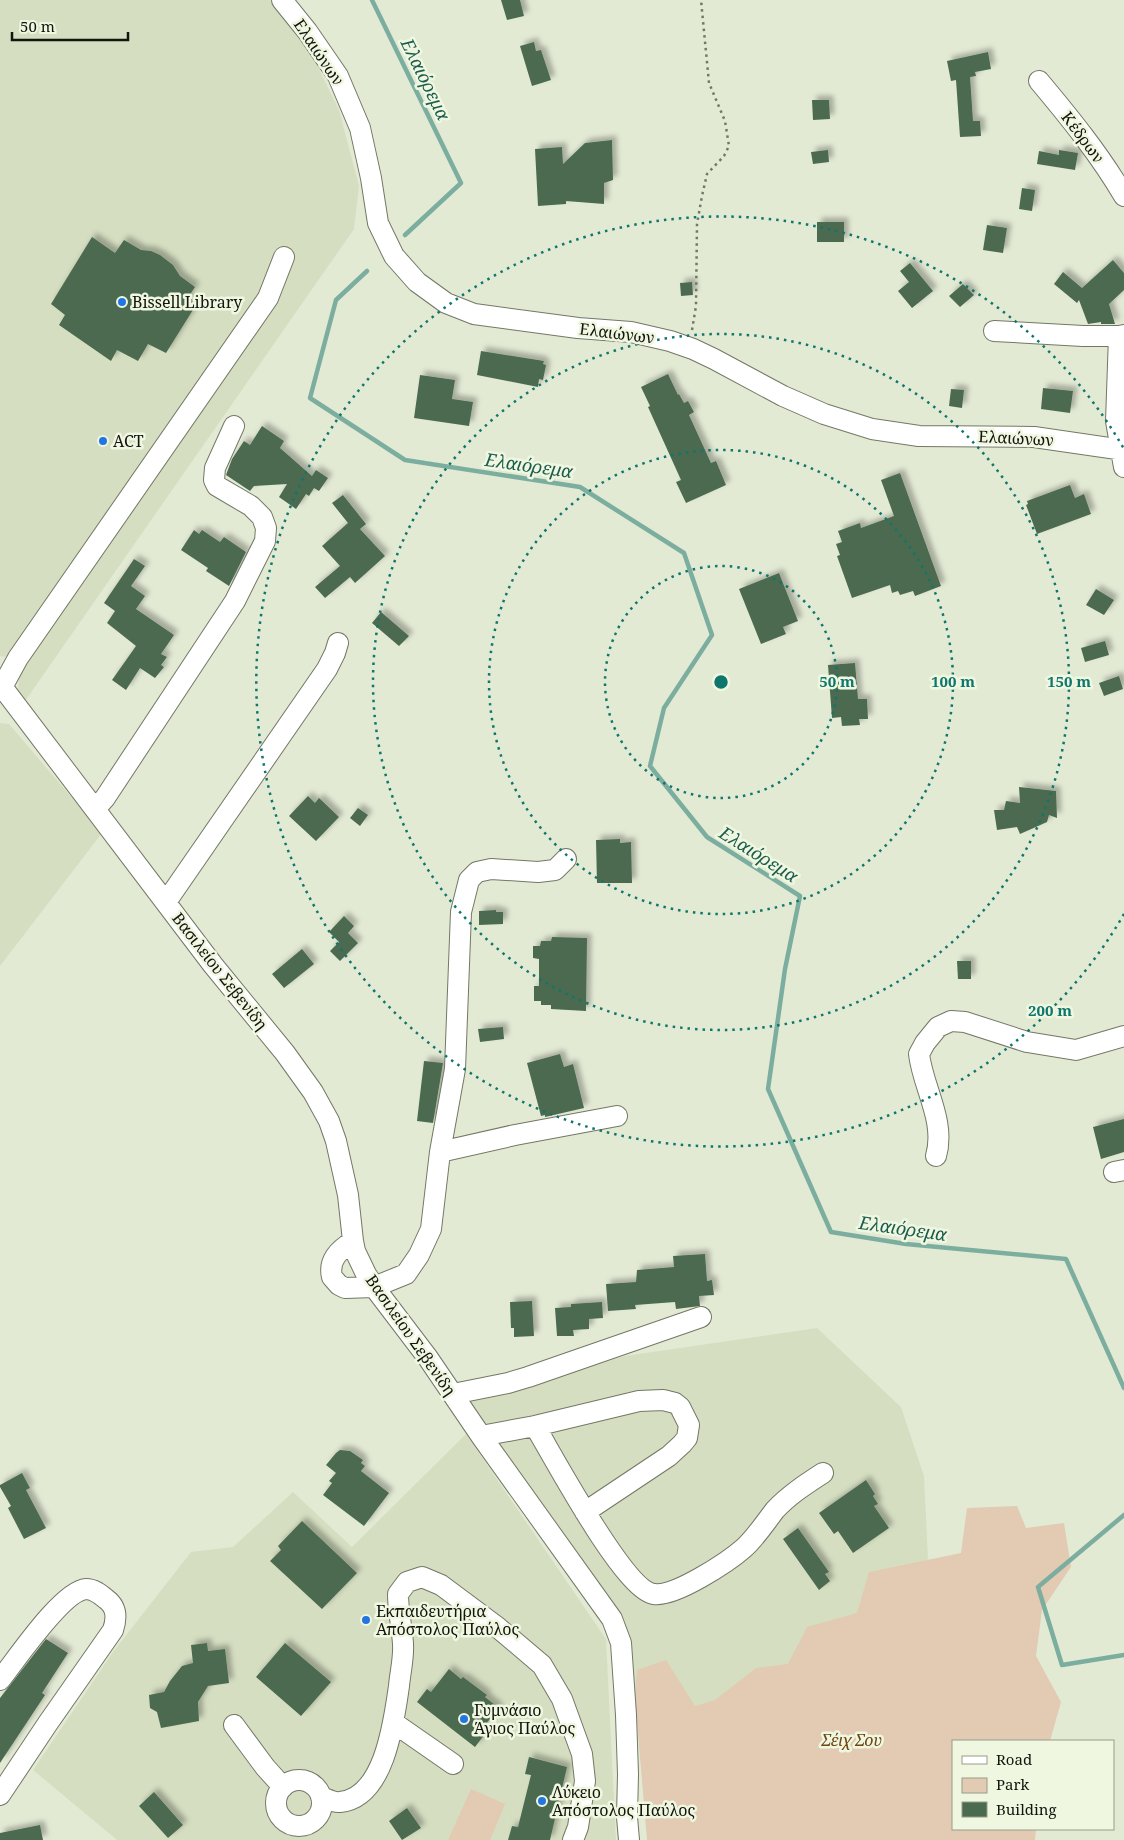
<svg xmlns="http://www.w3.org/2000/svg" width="1124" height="1840" viewBox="0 0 1124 1840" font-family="'Noto Serif',serif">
<defs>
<filter id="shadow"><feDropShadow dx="4.5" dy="-4.5" stdDeviation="2.5" flood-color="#0004"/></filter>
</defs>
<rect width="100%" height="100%" fill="#e3ead4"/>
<path fill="#d5dec1" d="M0,0H270L316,63L339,110L359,186L354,229L23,704L18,691L19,677L11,653L4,657L0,656Z
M0,723L9,724L102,833L0,966Z
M817,1328L901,1407L924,1476L928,1559L760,1700L696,1721L635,1698L630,1647L467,1400L522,1387L625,1356Z
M466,1434L606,1639L616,1840H117L33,1770L113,1652L191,1552L233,1547L293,1492L352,1547Z"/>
<path fill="#e2cab3" d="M1017,1506L1026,1528L1064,1523L1071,1567L1042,1610L1036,1656L1061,1702L1050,1741H953V1829H1036L1035,1840H647L635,1698L637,1670L666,1660L695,1706L715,1700L756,1668L788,1664L807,1627L857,1613L869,1572L961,1553L967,1508Z
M471,1789L505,1804L490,1840H448Z"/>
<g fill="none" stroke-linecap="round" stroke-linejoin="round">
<path stroke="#7caea0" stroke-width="4.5" d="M372,0L461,183L405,235
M367,271L336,300L310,398L405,460L580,487L684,553L712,635L664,708L650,766L707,837L800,896L785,969L768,1089L831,1232L906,1244L1066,1259L1124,1388
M1124,1515L1038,1587L1062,1665L1124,1655"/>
</g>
<path fill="#4b6b50" filter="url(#shadow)" d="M501,0H520L524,16L507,20Z
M534,42L536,51L541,50L551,80L532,86L520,46Z
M988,52L991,69L975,72L976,76L970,77L973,121H980L981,136L960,137L956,80L951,81L947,61Z
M812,100H829L830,119L813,120Z
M612,140L613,180L604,183V204L566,201V204L538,206L535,149L562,147L563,164L585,143Z
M828,150L829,162L813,164L811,152Z
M1059,150L1078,153L1075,170L1037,164L1039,151L1059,155Z
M1022,188L1035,190L1032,211L1019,209Z
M817,222H844V242H817Z
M987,225L1007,228L1003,253L983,250Z
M92,237L115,253L124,240L141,250L151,251L160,255L173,265L180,276L195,287L187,299L196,305L166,353L148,344L138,361L117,350L111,361L59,325L65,315L51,304Z
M1113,260L1124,273V290L1109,304L1115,324H1101V322L1088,324L1079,300L1077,303L1054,284L1063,272L1082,288Z
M910,263L933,291L912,308L898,291L909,282L900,271Z
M692,282L693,295L681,296L680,283Z
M963,284L974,295L960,307L949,296Z
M481,351L544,361L543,364L546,365L543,380L539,379L538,387L477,375Z
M668,374L678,395L679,394L684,403L688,401L694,412L689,415L711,463L716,461L726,485L686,503L676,482L681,480L648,407L650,406L641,387Z
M420,375L455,380L452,399L473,402L469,426L414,418Z
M1043,388L1073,391L1070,413L1041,409Z
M951,389L964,390L962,408L949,406Z
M262,426L284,441L280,448L312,476L316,470L328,478L319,491L314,488L309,496L306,494L296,509L279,497L287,484L254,486L250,491L226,475L232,459L244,441L250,445Z
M900,473L941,586L915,596L913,591L900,595L898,591L892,593L890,585L852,598L837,556L840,555L836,544L842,542L838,531L860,523L861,528L894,516L881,480Z
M1070,485L1075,498L1084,494L1091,514L1037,534L1026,505L1028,504L1027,501Z
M343,495L366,524L360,529L385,556L355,583L350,577L325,598L315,587L340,566L322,546L348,523L332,503Z
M194,530L199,534L202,530L220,542L224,537L246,552L229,586L206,571L208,568L181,550Z
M134,559L145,566L131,586L145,596L136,609L174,635L161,654L167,657L161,665L164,667L155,678L140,668L126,690L112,680L136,646L107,623L115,611L104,603Z
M779,573L798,621L783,627L786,634L761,644L739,589Z
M1096,589L1114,600L1104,615L1086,605Z
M381,612L409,636L399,646L372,623Z
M1105,641L1109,655L1085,662L1081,648Z
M855,663L858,699H867L868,719H859L860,725L842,726L841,717L832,718L828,665Z
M1119,676L1123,689L1104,696L1099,683Z
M1019,787L1056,791L1057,818L1049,815L1047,822L1020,834L1017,827L997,830L994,810H1004L1006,801L1020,803Z
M308,796L315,803L319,798L339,817L316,841L289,816Z
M358,808L368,815L360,826L350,818Z
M620,839V843L631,842L632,883H597L596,840Z
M496,910V912H503V924L479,925V911Z
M344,916L354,926L348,933L358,943L340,961L330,951L339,942L329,932Z
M552,937L587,938L586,1011L551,1009V1005H541V1001H534V986H539V959L533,958V946H540L541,941H551Z
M302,949L314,964L284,988L272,974Z
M957,961H971V979H958Z
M503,1027L504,1039L480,1042L478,1029Z
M560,1054L564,1067L573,1064L584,1108L545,1117V1115L541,1116L527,1063Z
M424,1061L443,1063L433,1123L417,1121Z
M1124,1119V1152L1101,1159L1093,1127Z
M705,1254L707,1281L712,1280L714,1295L699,1296L700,1306L676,1309L675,1302L635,1305L636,1309L608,1311L606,1284L636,1282L637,1270L674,1267L673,1256Z
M532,1301L534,1336L514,1337V1328H511L510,1302Z
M602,1302L603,1318L589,1319V1329L573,1330L574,1336H557L555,1308L571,1307V1304Z
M340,1450L350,1451L363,1460L361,1463L365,1466L361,1471L389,1493L364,1526L323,1495L332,1483L329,1481L336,1473L326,1465L336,1453Z
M22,1473L30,1488L26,1490L46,1528L24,1539L8,1508L11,1506L0,1487V1485Z
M866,1480L875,1494L873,1496L878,1504L874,1506L889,1528L853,1553L838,1531L834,1534L819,1513Z
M302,1521L357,1573L322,1609L270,1561L281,1550L278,1546Z
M798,1528L829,1572L825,1574L830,1581L819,1590L783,1539Z
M46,1639L68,1653L42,1693L45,1695L0,1763V1698Z
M207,1643L208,1651L225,1649L229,1683L208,1686L198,1702L199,1721L161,1728L157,1712L150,1708L149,1695L164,1692L170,1681L182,1666L193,1663L191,1645Z
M285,1643L331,1682L301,1716L256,1677Z
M449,1669L461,1679L463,1677L487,1695L485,1697L499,1708L480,1731L485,1734L475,1747L417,1702L427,1689L431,1692Z
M529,1757L567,1767L550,1840H508L512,1826L518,1827L531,1775L525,1774Z
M154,1792L183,1825L168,1838L139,1806Z
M407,1808L421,1828L402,1840L389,1821Z
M40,1825L43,1840H0V1833Z"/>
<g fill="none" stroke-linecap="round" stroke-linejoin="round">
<g stroke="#727865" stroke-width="22">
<path id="minor" d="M282,0L307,31L338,76L360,128L371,178L378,223L394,256L417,282L446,303L474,314L578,328L631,332L670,341L693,349L714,359L783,396L824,414L872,429L919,436L1034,437L1124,450
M1039,81C1070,118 1100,155 1124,196
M994,331L1083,336H1119
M1124,335L1119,336L1116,421L1124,467
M0,684L213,965L285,1053L313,1092L329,1121L336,1141L348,1195L353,1241L355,1251L366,1274L374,1287L428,1358L481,1436L612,1619L621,1643L626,1715L628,1774L627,1817L629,1840
M0,691L18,658L268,298L284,257
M95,809L105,798L235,601L265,541L266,528L262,517L251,506L217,486L214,480L215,468L234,426
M166,902L327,669L335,653L338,643
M440,1152L455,1069L461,912L469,880L477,872L491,869L538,872L555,870L566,859
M936,1156C946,1121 923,1088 919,1054L925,1043L938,1027L951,1021L965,1022L1027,1042L1076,1050L1124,1036
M1114,1172L1124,1170
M353,1241C339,1250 328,1260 332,1277L339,1285L345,1288L374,1287L406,1274L419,1255L431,1229L440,1152L515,1135L617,1116
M453,1394L508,1383L528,1377L701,1317
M535,1426C553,1456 624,1590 654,1594C675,1597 728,1562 744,1548C756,1537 765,1523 775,1510C789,1495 806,1484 823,1473
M481,1436L535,1426L639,1401L663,1400L675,1403L680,1407L689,1425L687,1438L682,1444L669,1456L585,1512
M0,1680C16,1660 62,1591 86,1589C94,1589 100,1594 106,1599C117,1607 117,1618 113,1630L48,1723L0,1795
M394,1723L453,1764
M234,1725L265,1767L283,1787
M276 1803a23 23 0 1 1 46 0a23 23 0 1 1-46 0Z
M321,1797C327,1799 334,1803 340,1802C385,1798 394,1720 399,1686C400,1673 404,1658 403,1644C402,1627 398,1611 398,1594L407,1582L422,1577L441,1585L496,1626L542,1665L562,1699L582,1754L585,1781L578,1827L573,1840"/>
</g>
<path stroke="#737769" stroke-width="2.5" stroke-dasharray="2.5 4" stroke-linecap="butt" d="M692,330L696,306L697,224L702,196L707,174L724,156L729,146L725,121L709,83L701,0"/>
<use href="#minor" stroke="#fff" stroke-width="20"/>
</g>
<g fill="none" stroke="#0f766e" stroke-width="2.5" stroke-dasharray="2.5 5">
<circle cx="721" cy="682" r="116"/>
<circle cx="721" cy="682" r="232"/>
<circle cx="721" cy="682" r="348"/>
<path d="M1124 914A465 465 0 1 1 1124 449"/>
</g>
<g fill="#2375e0" stroke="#f0f7e1" stroke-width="2">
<circle cx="122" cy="302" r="5"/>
<circle cx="103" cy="441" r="5"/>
<circle cx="366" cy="1620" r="5"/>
<circle cx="464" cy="1719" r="5"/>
<circle cx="542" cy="1801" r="5"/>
</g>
<g text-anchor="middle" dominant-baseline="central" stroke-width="5" stroke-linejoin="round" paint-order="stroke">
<g font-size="16" fill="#12140d" stroke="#f0f7e1">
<text transform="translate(319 52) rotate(56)">Ελαιώνων</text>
<text transform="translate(1083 137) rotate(53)">Κέδρων</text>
<text transform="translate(617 333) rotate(7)">Ελαιώνων</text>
<text transform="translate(1016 438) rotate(3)">Ελαιώνων</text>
<text transform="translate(220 971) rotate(52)">Βασιλείου Σεβενίδη</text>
<text transform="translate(411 1335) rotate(55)">Βασιλείου Σεβενίδη</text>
</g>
<g font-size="16" fill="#12140d" stroke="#f0f7e1" text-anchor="start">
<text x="132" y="302">Bissell Library</text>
<text x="113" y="441">ACT</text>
<text x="376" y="1611">Εκπαιδευτήρια<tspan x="376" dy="18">Απόστολος Παύλος</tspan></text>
<text x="474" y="1710">Γυμνάσιο<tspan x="474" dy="18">Άγιος Παύλος</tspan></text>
<text x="552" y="1792">Λύκειο<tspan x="552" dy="18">Απόστολος Παύλος</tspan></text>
</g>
<g font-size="16" font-style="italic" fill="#704611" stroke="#f0f7e1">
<text x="852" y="1740">Σέιχ Σου</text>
</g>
<g font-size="18" font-style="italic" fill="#1c5d4f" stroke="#f0f7e1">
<text transform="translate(426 79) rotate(64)">Ελαιόρεμα</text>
<text transform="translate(529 465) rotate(8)">Ελαιόρεμα</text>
<text transform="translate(759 854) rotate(32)">Ελαιόρεμα</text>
<text transform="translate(903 1228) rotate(8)">Ελαιόρεμα</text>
</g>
</g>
<circle cx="721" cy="682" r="8" fill="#0f766e" stroke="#f0f7e1" stroke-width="2.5"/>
<g font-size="15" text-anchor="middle" font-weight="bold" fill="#0f766e" stroke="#f0f7e1" stroke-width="5" stroke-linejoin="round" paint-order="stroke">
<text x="837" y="687">50 m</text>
<text x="953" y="687">100 m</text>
<text x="1069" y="687">150 m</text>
<text x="1050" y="1016">200 m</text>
</g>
<rect x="952" y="1740" width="162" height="90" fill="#f0f7e1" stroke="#979c8c"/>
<rect x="962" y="1756" width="25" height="8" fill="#ffffff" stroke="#979c8c"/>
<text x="996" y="1765" font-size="15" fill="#12140d">Road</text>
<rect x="962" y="1778" width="25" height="15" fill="#e2cab3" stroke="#979c8c"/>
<text x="996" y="1790" font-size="15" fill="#12140d">Park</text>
<rect x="962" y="1802" width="25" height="15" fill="#4b6b50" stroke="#979c8c"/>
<text x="996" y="1815" font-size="15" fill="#12140d">Building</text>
<path d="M12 32v8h116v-8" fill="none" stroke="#12140d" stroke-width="2.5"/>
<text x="20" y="32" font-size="15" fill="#12140d" stroke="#f0f7e1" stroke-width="4" paint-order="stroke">50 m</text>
</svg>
